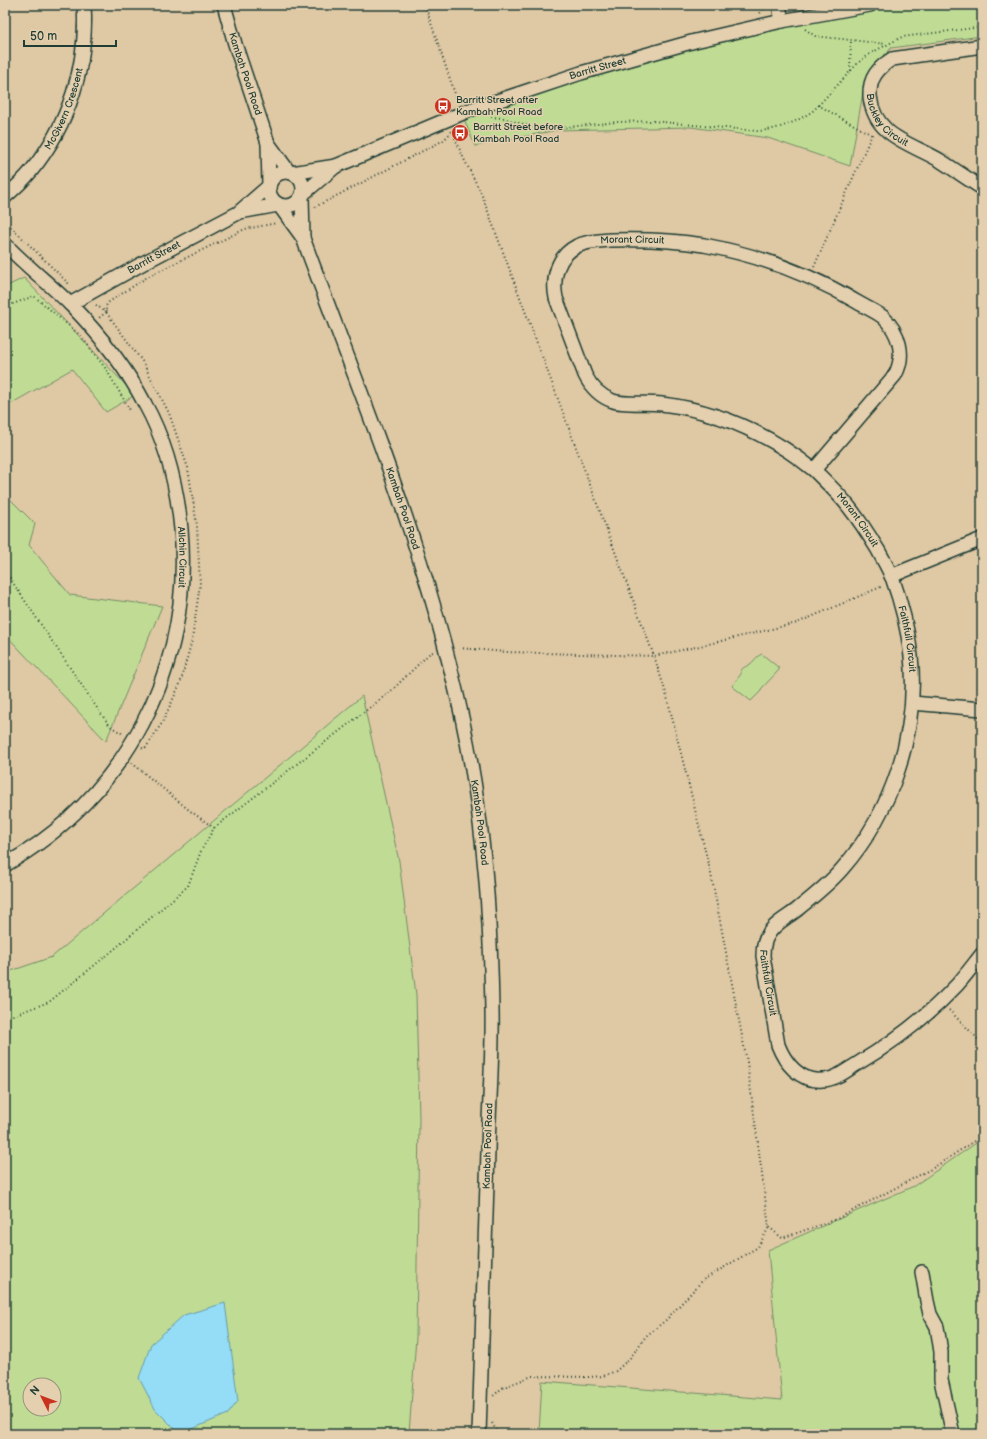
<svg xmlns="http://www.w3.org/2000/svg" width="987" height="1439" viewBox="0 0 987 1439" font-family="'Balsamiq Sans',sans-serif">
<rect width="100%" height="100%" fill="#dfc8a4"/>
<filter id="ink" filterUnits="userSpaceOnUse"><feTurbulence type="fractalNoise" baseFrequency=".025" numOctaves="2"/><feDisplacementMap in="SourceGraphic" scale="8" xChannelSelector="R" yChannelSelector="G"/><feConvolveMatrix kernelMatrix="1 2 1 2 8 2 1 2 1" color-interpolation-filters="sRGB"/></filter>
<g filter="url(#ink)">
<path fill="#c0dc94" stroke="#708c64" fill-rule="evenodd" d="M894,5H982V36L891,48L865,81L850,166L768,138L691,127L557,130L475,146L464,119L603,71L784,25Z
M24,278L135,395L106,412L72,369L5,407V287Z
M5,494L35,524L29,545L70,595L162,606L106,741L5,634Z
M762,654L779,668V670L761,689V691L751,701L732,686L741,674V670C744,667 745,667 749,665C754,662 756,656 762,654Z
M362,696L399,861L416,995L419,1119L416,1337L409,1434H5V973L52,957ZM30,1385H54V1409H30Z
M982,1139V1434H539L542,1381L782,1400L768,1250L914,1186Z"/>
<path fill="#95dcf7" stroke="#669ca9" d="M225,1303L238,1401L228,1414L180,1434L155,1409L139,1378L151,1344L184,1315Z"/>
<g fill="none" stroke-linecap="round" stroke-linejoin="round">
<g stroke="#1f3d34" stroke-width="16">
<g id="minor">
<path id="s1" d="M224,5L235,44L268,143L269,185"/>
<path d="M779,5L782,21"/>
<path id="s2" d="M982,46L892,59C878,68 869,78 870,96C874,137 911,143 941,161C955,170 968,179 982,188"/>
<path d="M268,143L289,172"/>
<circle cx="286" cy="189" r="17"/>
<path id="s3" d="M292,173L336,166L470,110L581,73L695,41L782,21L870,5"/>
<path d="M303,194L336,166"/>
<path id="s4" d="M5,197C14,189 23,181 31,171C69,125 88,64 84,5"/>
<path d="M302,197L303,238"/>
<path id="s5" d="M279,205L303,238C371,422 449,605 477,801C487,870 491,940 492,1010C493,1057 489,1104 488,1151C485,1245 482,1340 479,1434"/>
<path d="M240,212L278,205"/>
<path id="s6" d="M5,244C26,266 50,284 71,305C100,335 126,367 145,404C166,442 177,486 181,529C193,667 126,796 5,865"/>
<path id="s7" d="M70,304L147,261L238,213L269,186"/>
<path id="s8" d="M814,470C769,434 719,411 662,404C649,402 624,405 613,401C599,396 591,387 585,375L556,298C552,278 557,256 577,246C587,241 599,241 610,240C641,239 673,240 704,245C757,255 810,274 857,302C865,307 875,311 883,317C899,332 906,355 895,375L814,470C826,482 839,494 849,507C860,521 869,535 878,550C883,559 888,568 892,577C901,602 908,629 911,656C919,732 892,812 842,869C829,884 814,896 799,908C789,917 774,923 768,935C764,941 763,949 763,956L778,1045C785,1063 800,1082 822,1080C835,1080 847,1070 857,1064C894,1042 928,1016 957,985C966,975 974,964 982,954"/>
<path d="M891,576L982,539"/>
<path d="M912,703L982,709"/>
<path d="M922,1272L927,1301L930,1314L937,1327L939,1339L941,1352V1380L953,1434"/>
</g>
</g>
<path stroke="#1f3d34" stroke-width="2" stroke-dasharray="1 3" stroke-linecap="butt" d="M425,5L457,100V103
M760,13L766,6
M805,29L815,36L886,44
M850,71L851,40
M818,105L872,135
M491,117L503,118L536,128H558L617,122L652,121L757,131C778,130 797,122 814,110L858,63L871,53L902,37L982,27
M457,130L455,138L463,157L481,193L654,656L666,693L711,874L747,1062L769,1227L758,1247L703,1280L666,1320L646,1336L630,1358L616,1371L603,1376L589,1377L532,1376L502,1388L492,1397
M315,207L444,140L452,131
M5,221L70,285
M814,267L873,132
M96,305L106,312L99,318
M5,307L34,296L81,336L106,369L130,410
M5,571L99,711L110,726L123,734
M459,648L506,652L654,656L700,646L797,623L883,586
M142,748L145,749L162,723L180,684L192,640L200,584L197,526L188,468L169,413L142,361L106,312V306L109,302L149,276L245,229L277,223
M132,763L189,810L214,828
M949,1010L982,1043
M5,1018L49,1002L111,952L188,886L201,851L214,828L390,692L430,653L433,652
M769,1227L782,1238L835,1220L933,1168L982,1136
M492,1423L498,1434"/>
<use href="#minor" stroke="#e4cfae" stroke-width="13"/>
</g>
</g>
<defs>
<g id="bus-disc" transform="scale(0.9)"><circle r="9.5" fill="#c8321e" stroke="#e4cfae"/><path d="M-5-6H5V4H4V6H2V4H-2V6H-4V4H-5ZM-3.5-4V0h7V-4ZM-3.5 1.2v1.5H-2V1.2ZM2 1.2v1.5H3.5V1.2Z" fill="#fff"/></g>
</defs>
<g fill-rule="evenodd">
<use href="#bus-disc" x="443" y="106"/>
<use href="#bus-disc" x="460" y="133"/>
</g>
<g text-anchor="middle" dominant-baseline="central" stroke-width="3" stroke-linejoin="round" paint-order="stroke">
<g font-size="10" fill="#1f3d34" stroke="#e4cfae">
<text stroke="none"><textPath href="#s3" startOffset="324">Barritt Street</textPath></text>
<text stroke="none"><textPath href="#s1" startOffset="72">Kambah Pool Road</textPath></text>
<text stroke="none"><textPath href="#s4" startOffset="108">McGivern Crescent</textPath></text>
<text stroke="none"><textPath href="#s2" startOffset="167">Buckley Circuit</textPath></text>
<text stroke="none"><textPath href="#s8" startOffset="455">Morant Circuit</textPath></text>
<text stroke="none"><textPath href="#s7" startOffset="96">Barritt Street</textPath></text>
<text stroke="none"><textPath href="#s5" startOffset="329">Kambah Pool Road</textPath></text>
<text stroke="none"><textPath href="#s8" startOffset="976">Morant Circuit</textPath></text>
<text stroke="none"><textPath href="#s6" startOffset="373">Allchin Circuit</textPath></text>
<text stroke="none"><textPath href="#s8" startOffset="1107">Faithfull Circuit</textPath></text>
<text stroke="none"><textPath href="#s5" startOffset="653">Kambah Pool Road</textPath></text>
<text stroke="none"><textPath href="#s8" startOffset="1503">Faithfull Circuit</textPath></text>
<text transform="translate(488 1146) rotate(-88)">Kambah Pool Road</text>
</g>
<g font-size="10" fill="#1f3d34" stroke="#e4cfae" text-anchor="start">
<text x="456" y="100">Barritt Street after<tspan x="456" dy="12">Kambah Pool Road</tspan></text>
<text x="473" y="127">Barritt Street before<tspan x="473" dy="12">Kambah Pool Road</tspan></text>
</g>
</g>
<rect width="987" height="1439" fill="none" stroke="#e4cfae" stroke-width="20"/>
<rect x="10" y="10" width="967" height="1419" fill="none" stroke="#1f3d34" stroke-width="1.5" filter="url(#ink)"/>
<g transform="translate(42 1397) rotate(312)"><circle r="19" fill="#e4cfae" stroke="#95957d"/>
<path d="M0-3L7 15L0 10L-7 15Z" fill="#c8321e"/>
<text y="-6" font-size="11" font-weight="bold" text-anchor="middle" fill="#1f3d34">N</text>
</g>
<path d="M24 40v6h92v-6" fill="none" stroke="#1f3d34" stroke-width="2"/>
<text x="30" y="40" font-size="12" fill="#1f3d34" stroke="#e4cfae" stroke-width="3" paint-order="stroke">50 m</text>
</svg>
